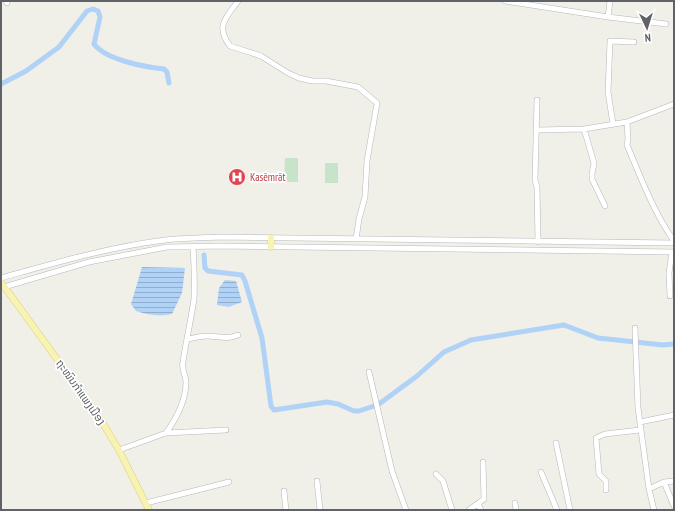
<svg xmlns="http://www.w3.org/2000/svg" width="675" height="511" viewBox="0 0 675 511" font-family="'PT Sans Narrow','Noto Sans Lao',sans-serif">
<defs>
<pattern id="water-rules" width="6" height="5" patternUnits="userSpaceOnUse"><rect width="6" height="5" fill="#b0d2f7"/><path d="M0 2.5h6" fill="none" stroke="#92aecc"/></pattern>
</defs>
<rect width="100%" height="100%" fill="#f0efe8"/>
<path fill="#c7e4ca" d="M285,158H298V182H284Z
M325,163H338V183H325Z"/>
<path fill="url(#water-rules)" d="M142,267L185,268L182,293L172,314C160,317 148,315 136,311L131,304Z
M225,280L236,281L242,302L229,307L217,305L219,288Z"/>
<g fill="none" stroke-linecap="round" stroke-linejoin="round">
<path stroke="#b0d2f7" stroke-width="5" d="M1,84L26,71L59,47L87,11L93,9L98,11L100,17L94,44C106,60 145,67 164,69L167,72L169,83
M204,255L205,268L208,271L242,275L245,281L262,338L271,406L274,410L327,402L338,404L354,411H359L374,406
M379,404L417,376L444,352L471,340L564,325L598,338L663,345L674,344"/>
<g stroke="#b5b7bb" stroke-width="6">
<path id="minor" d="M6,1L7,3
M238,1C226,18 215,26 230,46L261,56L288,73L299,78L312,81H326L358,87L377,103L367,161L365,197L359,219L356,239
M505,1L608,17
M610,1L608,17L666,24
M537,100L535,180L537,187L538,242
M627,122L628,139L627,145C641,178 653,211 674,241
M613,124L608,92L610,41L634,42
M584,129L594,163L592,174V179L605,206
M537,130L584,129L627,122L674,104
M1,278C55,263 109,247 165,240C183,238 202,238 220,237L674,243
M4,287L89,262L167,247L221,246L674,252
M670,296L669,273L672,252
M635,328L638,408L649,489L654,510
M188,339C194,338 200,336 207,336C218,336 227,340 238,335
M369,372L392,471L406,510
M640,422L674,415
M166,433C176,419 186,400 186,382C186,375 181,370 183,362C186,341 191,320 194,299C195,281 194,264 193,247
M556,443L570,510
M119,450L166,433L226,430
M541,472L557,510
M436,474L443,481L452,510
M317,481L320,510
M664,482L674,481
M649,489L664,482L674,506
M606,490V481L599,474L596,438L605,434L640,430
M284,491L286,510
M146,503L229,482
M515,503L516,510
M478,504L481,510
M469,510L484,499L483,462"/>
</g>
<g stroke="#e4ce6c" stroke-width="7">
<path id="major" d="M271,247V238
M1,282L99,417L119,450L149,510"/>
</g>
<use href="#minor" stroke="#fff" stroke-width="5"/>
<use href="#major" stroke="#f7f3b5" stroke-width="6"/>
</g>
<defs>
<g id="hospital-disc" transform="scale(0.9)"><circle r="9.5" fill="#e0444e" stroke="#fff"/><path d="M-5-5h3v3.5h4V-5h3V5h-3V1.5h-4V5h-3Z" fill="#fff"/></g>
</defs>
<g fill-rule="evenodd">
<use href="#hospital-disc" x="237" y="177"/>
</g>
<g text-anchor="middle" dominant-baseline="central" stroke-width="3.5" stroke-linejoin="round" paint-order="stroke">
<g font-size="11" fill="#be3a42" stroke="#fff" text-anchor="start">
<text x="250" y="177">Kasēmrāt</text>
</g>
<g font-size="11" fill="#5f6266" stroke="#fff">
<text transform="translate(81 392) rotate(55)">ຖະໜົນກຳແພງເມືອງ</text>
</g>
</g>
<rect width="675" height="511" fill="none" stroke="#5f6266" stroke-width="4"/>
<g transform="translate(647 28) rotate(176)" stroke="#ffffff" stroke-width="3" paint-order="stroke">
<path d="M0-3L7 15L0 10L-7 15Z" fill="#5f6266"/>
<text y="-6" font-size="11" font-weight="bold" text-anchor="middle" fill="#5f6266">N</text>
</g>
</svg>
